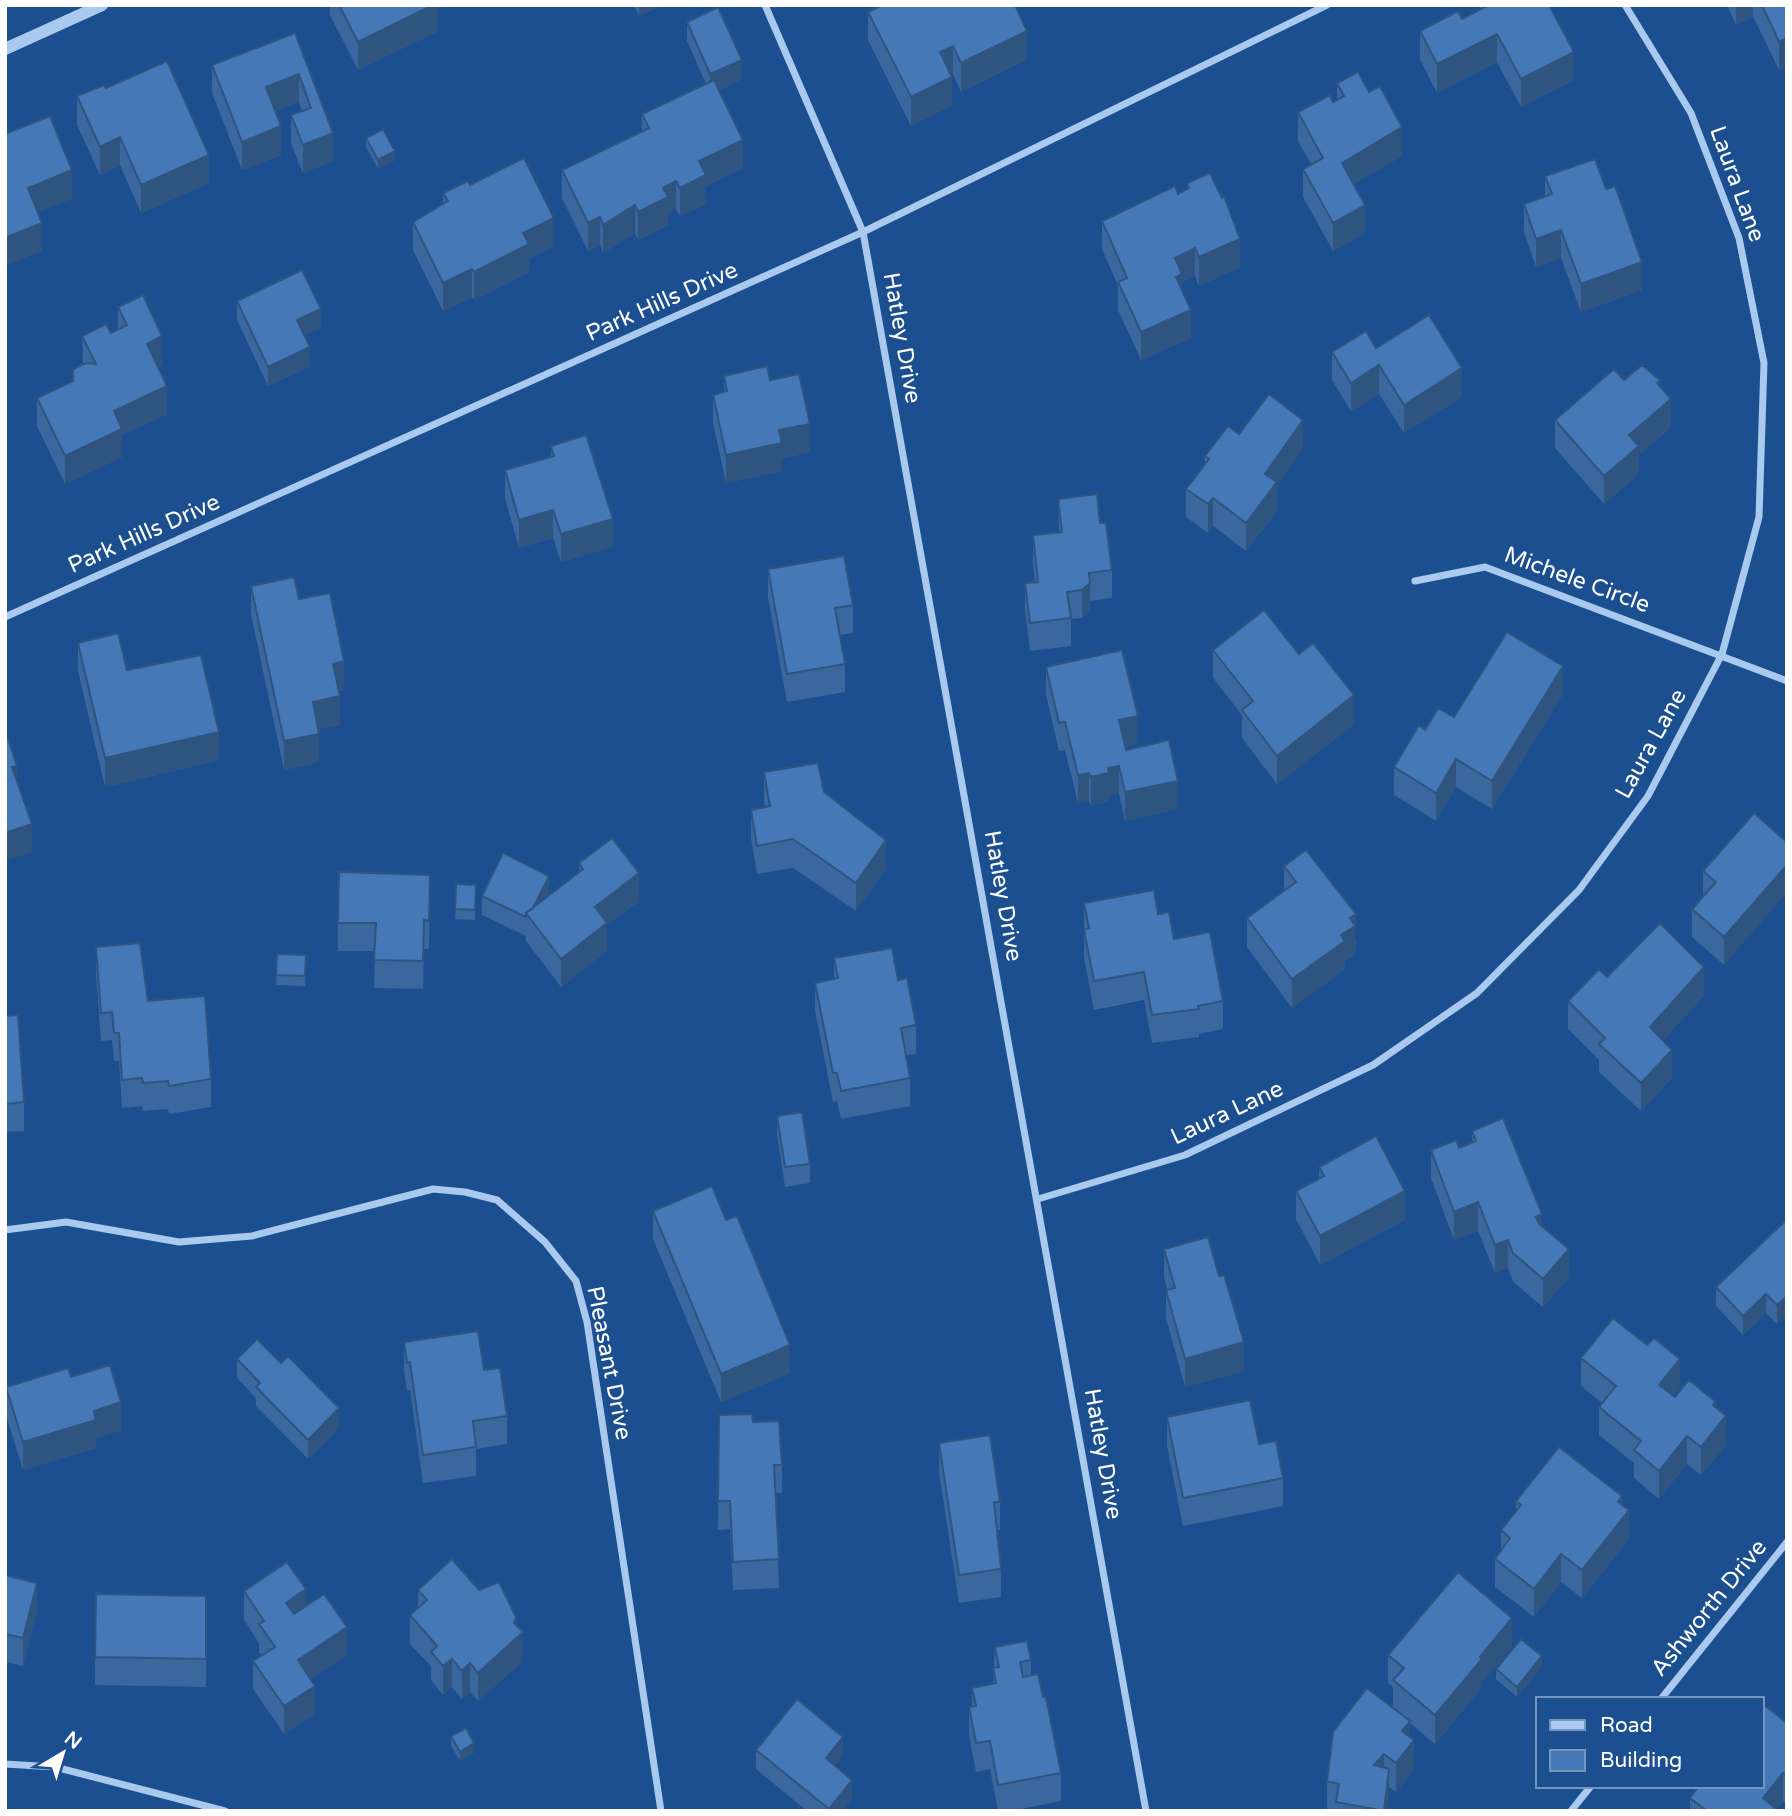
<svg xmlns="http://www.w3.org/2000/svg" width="1792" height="1816" viewBox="0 0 1792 1816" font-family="'Varela Round',sans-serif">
<rect width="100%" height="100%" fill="#1b4f8f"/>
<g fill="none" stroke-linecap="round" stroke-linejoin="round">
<path stroke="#a9c9ee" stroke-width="7" d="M765,5L863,232L1146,1811
M1415,581L1485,567L1787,681
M5,617L863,232L1327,5
M1038,1199L1185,1155L1373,1065L1477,993L1579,890L1648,796L1722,654L1759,517L1764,363L1739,238L1691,113L1625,5
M5,1230L66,1222L179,1242L252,1236L433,1189L465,1192L497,1200L545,1242L576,1281L587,1322L661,1811
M1661,1699L1787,1542
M5,1764L55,1767L225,1811
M1571,1811L1591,1786"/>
<path stroke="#a9c9ee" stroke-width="12" d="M5,49L102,5"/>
</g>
<path fill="#3a679d" d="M330,5H438V31L358,70L330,15Z
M634,5H663L639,16Z
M1480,5H1549L1574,80L1521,107L1497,62L1437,93L1420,59V31L1462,19L1480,10Z
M1727,5H1787V66L1779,70L1753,16L1736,25Z
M868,12L1027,59L961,92L953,74L951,75L952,105L911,126L868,40Z
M687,22L742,79L719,90L743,168L706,186V204L680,216L676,209L668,214V225L638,240L635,233L603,253L600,245L588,251L562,198V170L642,131V114L706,84L687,41Z
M295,33L333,161L303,173L291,143V115L302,111L299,102L275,111L281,155L242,170L212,93V65Z
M1337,83L1402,156L1354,184L1365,233L1333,251L1303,197V169L1311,164L1298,141V112L1337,100Z
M106,88L209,183L141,213L120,165L100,175L77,125V96Z
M366,138L395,160L378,169L366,147Z
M1545,176L1642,290L1581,312L1561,258L1536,267L1524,232V204L1545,197Z
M1187,183L1240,267L1199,286L1195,276L1182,282V291L1191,338L1141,360L1118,310V286L1102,249V221L1178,194L1187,190Z
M470,185L554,246L529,259V272L474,300L472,297L443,311L413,250V222L443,204V193Z
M237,301L321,328L304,335L310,366L268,386L237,320Z
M118,307L162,365L158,367L167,414L122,435V457L65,484L37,426V398L73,381L83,365L82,336L111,333L118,329Z
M1376,348L1462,397L1404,433L1379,394L1351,411L1332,380V352Z
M724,376L770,380L810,452L782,458V471L726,483L713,423V395L724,392Z
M1624,380L1660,387L1671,427L1639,455V474L1604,504L1555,448V420Z
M1239,434L1303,448L1277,486V511L1246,551L1213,526L1208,533L1186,517V489L1205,464V456Z
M551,446L613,547L561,562L553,538L519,548L505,499V470L551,457Z
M1058,499L1100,523L1112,570V598L1090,601V611L1082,618L1071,619V646L1030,651L1025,611V583L1035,582L1033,564V535L1059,532Z
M768,569L853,605V633L840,635L845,664V692L787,702L768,597Z
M251,586L299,599L344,690L339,691L340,725L319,729V762L284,770L251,614Z
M78,643L127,670L219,760L105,787L78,671Z
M1213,650L1299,654L1354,724L1277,784L1242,738V715L1213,678Z
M1046,667L1138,744L1125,747L1126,750L1178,809L1125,821L1119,794L1109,796V801L1091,805L1089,801L1078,803L1065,750L1059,751L1046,695Z
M1563,694L1492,809L1456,787L1436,821L1394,795V767L1425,730L1454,717Z
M764,772L824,792L886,868L856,911L793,868L757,874L751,838V810L765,807L764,801Z
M1787,842L1724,965L1692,937V909L1703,896V871Z
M579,863L639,901L607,925V951L561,987L526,941V936L482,915V896L549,895L548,896L579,872Z
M1284,866L1356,942L1355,954L1345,961V969L1292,1008L1247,947V918L1284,892Z
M456,884L476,885L475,920L455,919Z
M430,903L429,949H424L423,989L374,988L375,951H338V923Z
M1084,903L1158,914L1174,939L1223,1001V1029L1199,1034V1037L1152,1043L1144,1000L1094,1010L1084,958Z
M96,947L148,1001L211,1079V1107L169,1114L168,1109L143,1111L142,1106L122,1108L119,1061H114L112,1040L101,1041L96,975Z
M277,954L306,955L305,986L276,985Z
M834,958L898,980L916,1025V1054L906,1055L910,1078V1106L841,1119L837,1101L833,1102L815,1011V983L834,979Z
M1607,977L1704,996L1663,1040L1672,1078L1641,1111L1599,1072V1060L1568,1029V1001Z
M5,1016L24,1102V1131L5,1132Z
M777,1116L810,1164V1183L785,1187L777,1135Z
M1472,1131L1542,1226L1569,1277L1543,1307L1513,1282L1508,1268L1495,1273L1478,1231L1454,1240L1431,1178V1150L1459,1148L1472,1143Z
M1319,1167L1405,1220L1320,1265L1296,1219V1191L1319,1179Z
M653,1211L790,1373L721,1402L653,1239Z
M1785,1221L1777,1324L1766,1313L1743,1335L1716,1306V1287Z
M1164,1249L1219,1276L1244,1371L1185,1387L1166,1318V1290H1167L1164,1277Z
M404,1342L484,1370L507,1416V1444L476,1449V1476L423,1483L410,1390L407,1391L404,1370Z
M1581,1358L1680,1387L1673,1396L1675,1397L1716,1408L1726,1445L1701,1475L1687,1464L1659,1499L1634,1478V1463L1599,1435V1407L1602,1403L1581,1386Z
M237,1359L339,1428L308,1459L256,1406V1398L237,1378Z
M71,1377L121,1430L96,1438V1448L23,1470L6,1415V1387Z
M719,1415L753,1422L782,1465V1493H776L779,1588L733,1590L730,1529L718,1530Z
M1167,1417L1259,1444L1283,1478V1506L1183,1526L1167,1446Z
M939,1443L1000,1502V1530H997L1001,1569V1597L959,1603L939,1472Z
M1516,1501L1622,1505L1629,1539L1582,1598L1561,1582L1534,1617L1495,1587V1559L1501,1551V1530L1516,1511Z
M5,1575L37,1611L23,1666L5,1662Z
M418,1590H479L516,1625L523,1661L478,1701L470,1692L462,1699L452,1687L443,1695L431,1680V1666L410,1644V1615L418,1608Z
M244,1591L306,1606L347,1655L311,1679L315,1714L284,1734L253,1689V1661L262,1655L259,1652V1643L244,1620Z
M206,1596V1687L95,1685V1657Z
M1512,1646L1482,1682V1687L1435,1744L1410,1723V1738L1414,1769L1396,1792L1389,1787L1387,1811H1333L1327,1809V1781L1393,1708V1687L1388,1683V1655Z
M995,1647L1031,1660V1676L1043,1697L1061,1773V1801L1011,1811H998L990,1769L976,1772L969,1735V1707H972V1688L993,1684Z
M1542,1666L1517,1697L1496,1679V1669Z
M1787,1723V1803L1783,1801L1777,1809L1779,1811H1690V1798Z
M451,1736L474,1753L460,1761L451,1746Z
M756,1750L843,1756L835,1766L852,1799L842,1811H807L756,1769Z"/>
<path fill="#305480" d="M433,5H438V31L358,70V42Z
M639,5H663L639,16Z
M1736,5H1753V16L1736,25Z
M1027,31V59L961,92V63Z
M1497,34V62L1437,93V64Z
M1787,38V66L1779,70V42Z
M953,46V74L940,81V52Z
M1574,52V80L1521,107V79Z
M742,60V79L710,94V74Z
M299,74V102L266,115V87Z
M952,77V105L911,126V97Z
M281,126V155L242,170V142Z
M1402,127V156L1342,191V163Z
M333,133V161L303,173V145Z
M120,137V165L100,175V147Z
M743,140V168L706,186V204L680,216V188L699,161Z
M395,151V160L378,169V160Z
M209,155V183L141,213V185Z
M72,170V199L28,216V188Z
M676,181V209L668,214V225L638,240V212L663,188Z
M635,205V233L603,253V225Z
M1365,205V233L1333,251V223Z
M600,217V245L588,251V223Z
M554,218V246L529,259V272L474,300V272L523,233Z
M42,223V251L5,266V238Z
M1561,230V258L1536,267V239Z
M1240,239V267L1199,286V257Z
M1195,248V276L1182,282V302L1176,305L1175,258Z
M1642,262V290L1581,312V284Z
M472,269V297L443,311V283Z
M321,309V328L297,339V320Z
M1191,310V338L1141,360V332Z
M162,336V365L147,372V344Z
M310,347V366L268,386V367Z
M1379,365V394L1351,411V383Z
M1462,368V397L1404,433V405Z
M1660,380V408L1671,399V427L1639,455V474L1604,504V476L1629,435L1657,383Z
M167,386V414L122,435V457L65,484V456L114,411Z
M1303,420V448L1277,486V511L1246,551V523L1265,474Z
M810,424V452L782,458V471L726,483V455L779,430Z
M1213,498V526L1208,533V504Z
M553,510V538L519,548V520Z
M613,519V547L561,562V534Z
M1090,583V611L1082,618V590Z
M344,661V690L333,692V664Z
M1563,666V694L1492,809V781Z
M1354,695V724L1277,784V756Z
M340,696V725L313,731V702Z
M1138,716V744L1119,748V720Z
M219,732V760L105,787V758Z
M319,734V762L284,770V741Z
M1456,759V787L1436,821V793Z
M17,766V794L12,767Z
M1119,766V794L1109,796V801L1091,805V777L1108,768Z
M1089,773V801L1078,803V775Z
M1178,781V809L1125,821V792Z
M32,824V852L5,861V833Z
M886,840V868L856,911V883Z
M1787,865V893L1724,965V937Z
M639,873V901L607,925V951L561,987V959L595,907Z
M430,875V903L429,949V921Z
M549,876V895L534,924L528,917Z
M1356,914L1355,954L1345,961V969L1292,1008V979L1341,935L1350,918Z
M1704,967V996L1650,1055V1027Z
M1672,1050V1078L1641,1111V1083Z
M1405,1191V1220L1320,1265V1236Z
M1478,1202V1231L1454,1240V1212Z
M1542,1214V1242L1536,1217Z
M1508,1240V1268L1495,1273V1245Z
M1569,1249V1277L1543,1307V1279Z
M1766,1294V1313L1743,1335V1316Z
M1787,1296V1315L1777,1324V1305Z
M1244,1342V1371L1185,1387V1359Z
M790,1345V1373L721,1402V1374Z
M1680,1359V1387L1659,1413V1385Z
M121,1402V1430L96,1438V1448L23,1470V1442L94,1411Z
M1716,1402V1429L1726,1416V1445L1701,1475V1447L1713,1405Z
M339,1408V1428L308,1459V1440Z
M1687,1436V1464L1659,1499V1471Z
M1622,1496V1519L1629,1510V1539L1582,1598V1570L1618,1502Z
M1561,1554V1582L1534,1617V1589Z
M37,1583V1611L23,1666V1638Z
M306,1589V1617L286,1631V1603Z
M516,1617V1638L523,1632V1661L478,1701V1673L514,1623Z
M1512,1618V1646L1482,1682V1687L1435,1744V1715L1480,1657Z
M347,1627V1655L298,1688V1660Z
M1542,1656V1666L1517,1697V1687Z
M452,1659V1687L443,1695V1666Z
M470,1663V1692L462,1699V1671Z
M315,1686V1714L284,1734V1706Z
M1410,1721V1745L1414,1740V1769L1396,1792V1763L1402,1731Z
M843,1737V1756L826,1778V1758Z
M474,1743V1753L460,1761V1752Z
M1384,1754V1782L1374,1765Z
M1389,1769V1797L1387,1811H1384Z
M1783,1773V1801L1776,1811L1763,1798Z
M852,1780V1799L842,1811H829V1809Z"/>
<path fill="#4478b7" stroke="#305480" stroke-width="2" d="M339,5H433L358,42Z
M882,5H1015L1027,31L961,63L953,46L940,52L952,77L911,97L868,12Z
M1484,5H1549L1574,52L1521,79L1497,34L1437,64L1420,31L1458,11L1462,19L1485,7Z
M1762,5H1787V38L1779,42Z
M718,7L742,60L710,74L687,22Z
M295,33L333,133L303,145L291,115L311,108L299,74L266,87L281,126L242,142L212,65Z
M167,61L209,155L141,185L120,137L100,147L77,96L104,85L106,88Z
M1358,72L1369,92L1380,86L1402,127L1342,163L1365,205L1333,223L1303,169L1323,158L1298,112L1330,95L1333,102L1344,96L1337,83Z
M714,80L743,140L699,161L706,175L680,188L676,181L663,188L668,197L638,212L635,205L603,225L600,217L588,223L562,170L649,128L642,114Z
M50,116L72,170L28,188L42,223L5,238V134Z
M383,129L395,151L378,160L366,138Z
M524,158L554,218L523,233L529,244L474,272L472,269L443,283L413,222L448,201L443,193L468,181L470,185Z
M1595,159L1606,189L1615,186L1642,262L1581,284L1561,230L1536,239L1524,204L1552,194L1545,176Z
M1210,173L1222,198L1224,196L1240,239L1199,257L1195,248L1175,258L1182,274L1176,277L1191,310L1141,332L1118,282L1127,278L1102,221L1175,186L1178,194L1189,188L1187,183Z
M302,270L321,309L297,320L310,347L268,367L237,301Z
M143,295L162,336L147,344L167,386L114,411L122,429L65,456L37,398L73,381V369L86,363L96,364L82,336L106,324L111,333L127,325L118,307Z
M1429,315L1462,368L1404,405L1379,365L1351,383L1332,352L1366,331L1376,348Z
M1642,365L1660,380L1657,383L1671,399L1629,435L1639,446L1604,476L1555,420L1614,369L1624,380Z
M767,366L770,380L799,374L810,424L779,430L782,443L726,455L713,395L727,391L724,376Z
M1269,394L1303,420L1265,474L1277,482L1246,523L1213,498L1208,504L1186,489L1209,459L1205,456L1228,426L1239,434Z
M586,435L613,519L561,534L553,510L519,520L505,470L554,456L551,446Z
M1097,494L1100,523H1106L1112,570L1089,573L1090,583L1082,590L1067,592L1071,618L1030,623L1025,583L1038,582L1033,535L1062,532L1058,499Z
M844,556L853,605L835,608L845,664L787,674L768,569Z
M294,577L299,599L330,593L344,661L333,664L340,696L313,702L319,734L284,741L251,586Z
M1264,610L1299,654L1313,643L1354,695L1277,756L1242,710L1253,701L1213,650Z
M1507,632L1563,666L1492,781L1456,759L1436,793L1394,767L1419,725L1425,730L1438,708L1454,717Z
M118,633L127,670L201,655L219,732L105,758L78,643Z
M1122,650L1138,716L1119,720L1126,750L1169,740L1178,781L1125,792L1119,766L1108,768L1109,773L1091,777L1089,773L1078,775L1065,722L1059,723L1046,667Z
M5,739H8L17,766L12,767L32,824L5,833Z
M818,763L824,792L886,840L856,883L793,839L757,846L751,810L770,806L764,772Z
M1754,813L1787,842V865L1724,937L1692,909L1716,882L1703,871Z
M612,838L639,873L595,907L607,923L561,959L526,913L583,869L579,863Z
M1306,850L1356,914L1350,918L1355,926L1341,935L1345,941L1292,979L1247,918L1296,882L1284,866Z
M503,853L549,876L533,908L526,913V917L482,896Z
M339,872L430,875L429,921L424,920L423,961L374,960L376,923H338Z
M456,884L476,885L475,910L455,909Z
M1154,890L1158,914L1169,912L1174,939L1210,932L1223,1001L1198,1006L1199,1009L1152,1015L1144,972L1094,981L1084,930L1089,928L1084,903Z
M1660,923L1704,967L1650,1027L1672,1050L1641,1083L1599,1044L1605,1038L1568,1001L1599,969L1607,977Z
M140,943L148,1001L205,996L211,1079L169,1086L168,1081L143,1083L142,1078L122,1080L119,1033H114L112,1012L101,1013L96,947Z
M892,948L898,980L907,978L916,1025L901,1028L910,1078L841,1091L837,1073H833L815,983L838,978L834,958Z
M277,954L306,955L305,976L276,975Z
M18,1015L24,1102L5,1104V1016Z
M802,1112L810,1164L785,1167L777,1116Z
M1503,1118L1542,1214L1536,1217L1539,1224L1569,1249L1543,1279L1513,1253L1508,1240L1495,1245L1478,1202L1454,1212L1431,1150L1456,1140L1459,1148L1476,1141L1472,1131Z
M1376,1136L1405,1191L1320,1236L1296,1191L1324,1176L1319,1167Z
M712,1186L726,1220L737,1216L790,1345L721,1374L653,1211Z
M1785,1221L1787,1223V1296L1777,1305L1766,1294L1743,1316L1716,1287Z
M1208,1237L1219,1276L1224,1275L1244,1342L1185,1359L1166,1290L1175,1288L1164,1249Z
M1613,1318L1647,1345L1654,1338L1680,1359L1659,1385L1675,1397L1689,1380L1716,1402L1713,1405L1726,1416L1701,1447L1687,1436L1659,1471L1634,1450L1641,1441L1599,1407L1616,1386L1581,1358Z
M478,1331L484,1370L500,1368L507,1416L473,1421L476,1447L423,1455L410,1362L407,1363L404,1342Z
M257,1339L281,1363L288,1356L339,1408L308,1440L256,1387L260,1383L237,1359Z
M110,1365L121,1402L94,1411L96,1420L23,1442L6,1387L68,1368L71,1377Z
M1250,1400L1259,1444L1276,1441L1283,1478L1183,1498L1167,1417Z
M752,1414L753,1422L779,1421L782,1465H774L779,1559L733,1562L730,1501H718L719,1415Z
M990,1435L1000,1502H994L1001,1569L959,1575L939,1443Z
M1559,1447L1622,1496L1618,1502L1629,1510L1582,1570L1561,1554L1534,1589L1495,1559L1510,1538L1501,1530L1521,1505L1516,1501Z
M452,1559L479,1590L499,1582L516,1617L514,1623L523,1632L478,1673L470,1663L462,1671L452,1659L443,1666L431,1652L437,1646L410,1615L427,1600L418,1590Z
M287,1562L306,1589L286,1603L294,1614L324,1594L347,1627L298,1660L315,1686L284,1706L253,1661L275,1647L259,1624L264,1621L244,1591Z
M1458,1572L1512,1618L1480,1657L1482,1659L1435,1715L1393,1680L1404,1668L1388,1655Z
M5,1575L37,1583L23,1638L5,1634Z
M96,1594L206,1596V1659L95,1657Z
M1521,1639L1542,1656L1517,1687L1496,1669Z
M1027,1641L1031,1660L1020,1662L1023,1677L1038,1674L1043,1697H1046L1061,1773L998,1785L990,1741L976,1743L969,1707L976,1706L972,1688L996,1683L993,1668L999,1667L995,1647Z
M1367,1688L1410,1721L1402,1731L1414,1740L1396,1763L1384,1754L1374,1765L1389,1769L1384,1811L1336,1802L1339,1784L1327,1781L1333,1732Z
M797,1699L843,1737L826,1758L852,1780L829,1809L756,1750Z
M1763,1704L1787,1723V1775L1783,1773L1763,1798L1779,1811H1707L1690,1798L1699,1786H1762V1706Z
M466,1728L474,1743L460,1752L451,1736Z"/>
<g text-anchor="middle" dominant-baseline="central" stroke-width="5" stroke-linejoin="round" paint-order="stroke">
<g font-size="23" fill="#fff" stroke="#1b4f8f">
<text transform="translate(1737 184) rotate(70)">Laura Lane</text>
<text transform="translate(662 302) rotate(-24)">Park Hills Drive</text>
<text transform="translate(902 338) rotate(80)">Hatley Drive</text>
<text transform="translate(144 534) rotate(-24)">Park Hills Drive</text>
<text transform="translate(1577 580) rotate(20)">Michele Circle</text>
<text transform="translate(1651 744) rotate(-61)">Laura Lane</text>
<text transform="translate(1003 896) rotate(80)">Hatley Drive</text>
<text transform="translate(1227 1113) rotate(-25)">Laura Lane</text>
<text transform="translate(609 1363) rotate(79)">Pleasant Drive</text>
<text transform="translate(1103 1454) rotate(80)">Hatley Drive</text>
<text transform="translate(1709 1608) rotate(-51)">Ashworth Drive</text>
</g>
</g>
<rect width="1792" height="1816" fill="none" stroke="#ffffff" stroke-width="14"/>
<rect x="1536" y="1697" width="228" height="91" fill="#1b4f8f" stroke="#7695bc" stroke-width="2"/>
<rect x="1550" y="1720" width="35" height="10" fill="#a9c9ee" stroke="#7695bc" stroke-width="2"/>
<text x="1600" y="1732" font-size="21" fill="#ffffff">Road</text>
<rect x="1550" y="1750" width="35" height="21" fill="#4478b7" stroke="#7695bc" stroke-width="2"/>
<text x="1600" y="1767" font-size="21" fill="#ffffff">Building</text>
<g transform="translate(63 1753) rotate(38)" stroke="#1b4f8f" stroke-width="5" paint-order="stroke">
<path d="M0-5L12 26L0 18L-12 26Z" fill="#ffffff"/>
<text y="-10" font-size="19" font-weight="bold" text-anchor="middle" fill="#ffffff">N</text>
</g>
</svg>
